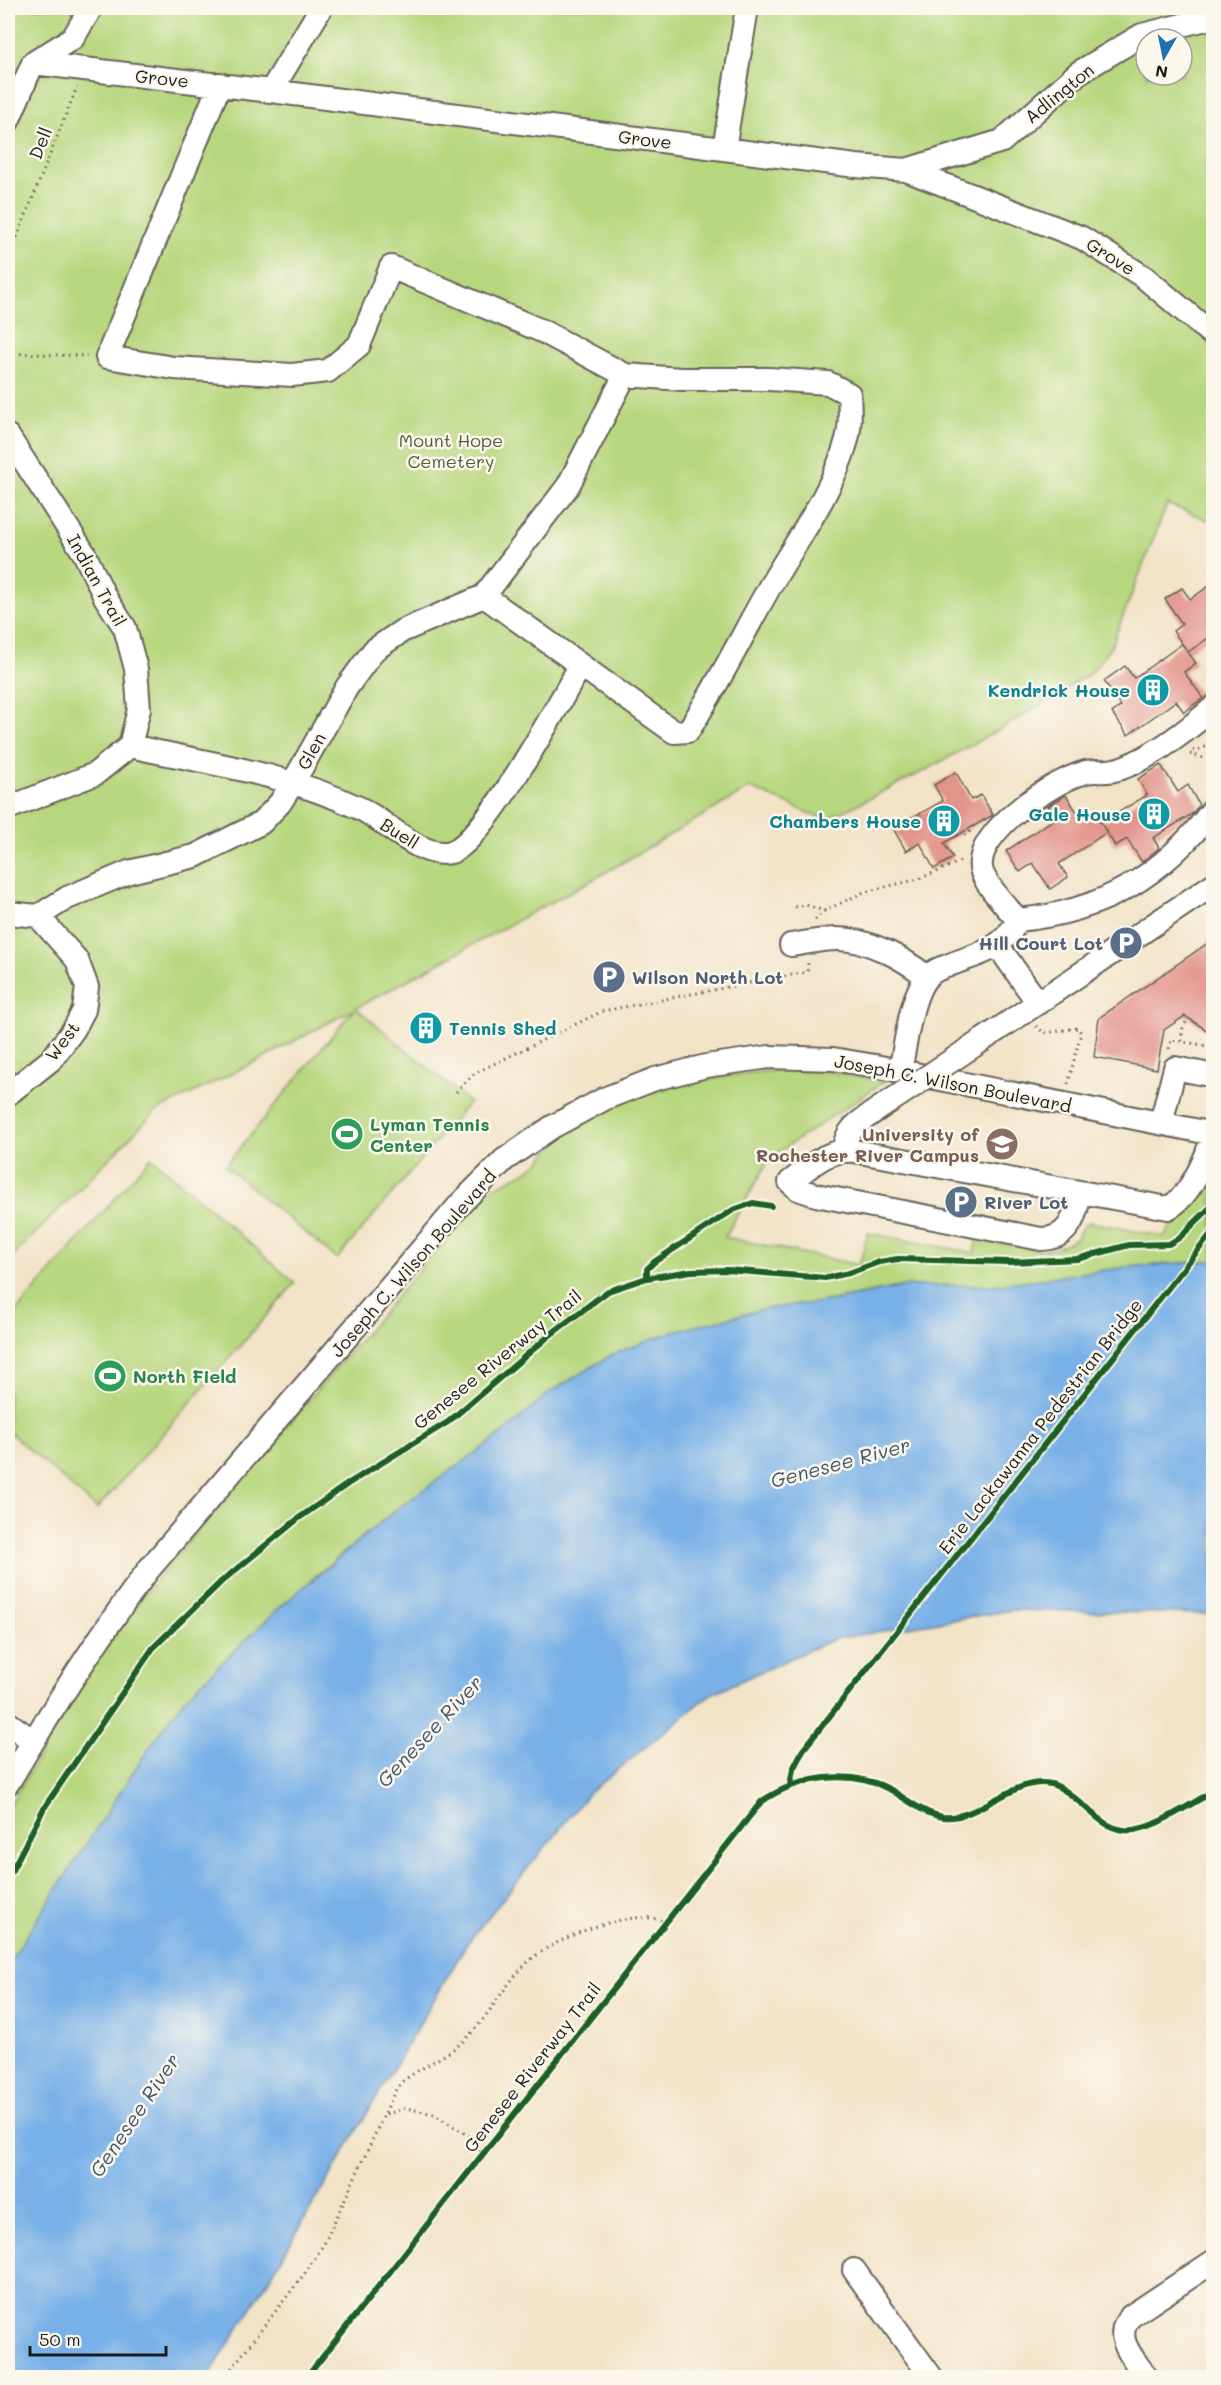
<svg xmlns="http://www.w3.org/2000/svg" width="1221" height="2385" viewBox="0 0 1221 2385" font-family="Mali,sans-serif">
<rect width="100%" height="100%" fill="#fbf7ec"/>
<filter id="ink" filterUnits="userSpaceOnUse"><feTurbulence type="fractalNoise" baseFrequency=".0167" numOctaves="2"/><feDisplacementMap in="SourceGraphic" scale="12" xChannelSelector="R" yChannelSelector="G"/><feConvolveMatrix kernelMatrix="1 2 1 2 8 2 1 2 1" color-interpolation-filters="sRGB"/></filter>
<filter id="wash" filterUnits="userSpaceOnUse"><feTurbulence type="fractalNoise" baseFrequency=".008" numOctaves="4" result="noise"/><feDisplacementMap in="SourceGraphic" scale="24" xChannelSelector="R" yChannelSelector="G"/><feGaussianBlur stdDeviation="1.35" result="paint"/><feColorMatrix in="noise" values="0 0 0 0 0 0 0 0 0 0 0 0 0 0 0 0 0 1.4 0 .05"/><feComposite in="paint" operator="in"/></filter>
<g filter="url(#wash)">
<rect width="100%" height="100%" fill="#f2e3c7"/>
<path fill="#b7d77e" stroke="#6a7a4d" stroke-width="1.5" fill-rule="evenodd" d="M8,8H1213V522L1167,504L1111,647L1091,673L1009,724L926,770L826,820L750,788L601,875L356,1008L469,1102L337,1259L225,1166L354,1009L259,1060L156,1111L8,1261ZM1146,39H1182V75H1146Z
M779,1070L826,1071L885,1081L770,1158L725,1237L859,1265L868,1233L974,1253L977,1239L1038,1250L1055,1249L1077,1238L1082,1227L1090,1222L1164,1237L1213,1164V1261L1128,1267L993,1285L905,1286L713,1323L672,1332L550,1392L506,1431L393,1512L320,1572L242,1644L8,1964V1808L82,1683L126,1617L158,1577L462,1220C471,1210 480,1197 491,1190C506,1180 524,1175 538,1163C548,1154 555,1140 566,1132C624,1090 710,1076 779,1070Z
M151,1157L295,1283L97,1509L8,1431V1321Z"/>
<path fill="#78b0e7" stroke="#4a6682" stroke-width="1.5" d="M1213,1261V1614L1013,1610L834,1639L711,1694L588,1794L468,1942L267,2283L208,2377H8V1964L147,1751L186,1697L279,1608L393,1512L506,1431L550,1392L613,1354L672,1332L764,1309L835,1300L905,1286L993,1285L1128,1267Z"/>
<g id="blocks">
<path fill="#e2938a" d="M1214,583V634L1188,652L1173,631L1182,624L1165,599L1182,588L1190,599Z
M1182,644L1196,663L1184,672L1203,698L1184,712L1176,701L1128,735L1112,713L1121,706L1104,681L1125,666L1134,678Z
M1161,765L1178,792L1188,785L1199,805L1192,814L1153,838L1159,848L1142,862L1127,839L1115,846L1101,823L1147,795L1138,779Z
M956,772L971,800L981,795L993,815L944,843L953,858L934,869L920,843L906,851L893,828L943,801L934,785Z
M1066,795L1082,820L1093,812L1107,832L1059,864L1068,877L1050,889L1033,863L1020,872L1006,851L1056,818L1048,806Z
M1214,939V1035L1185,1016L1164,1030L1157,1069L1094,1057L1099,1018Z
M428,1016L437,1033L424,1040L415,1023Z"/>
</g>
</g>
<g filter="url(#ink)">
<use href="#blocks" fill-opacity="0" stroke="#676258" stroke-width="1.5"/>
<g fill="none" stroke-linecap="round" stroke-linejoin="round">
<g stroke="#676258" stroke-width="26">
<path id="minor" d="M33,63L271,91L856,166L906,170L1082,238L1144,277L1214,336
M33,63L73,38L91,8
M271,91L321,8
M8,121L33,63
M724,149L747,8
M906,170L1002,141L1078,73L1142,35L1214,17
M8,436L84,553L105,597L125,628L136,669L139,709L130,746L95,774L8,808
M484,596L568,486L625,375
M130,746C207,763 287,774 359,808C385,820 422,860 451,852C483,843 561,700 580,666
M8,913L38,916L67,898L129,872L195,856L261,823L280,803L294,781L347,687L374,650L402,631L484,596L674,732L688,731C718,685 742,636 769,588C795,543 832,493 846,443C851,427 850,411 849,394L828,383L769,379H682L625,375L542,331L391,267L359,345L328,371L292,375L174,368L107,357L220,84
M1018,920C1007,907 983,883 981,868C976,831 1052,782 1083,773C1093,769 1104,773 1114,770C1121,769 1129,765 1136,762C1165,748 1190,728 1214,707
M1018,920C1103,912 1163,876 1214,808
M791,945C806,943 822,939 837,939C869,939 903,958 927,977
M998,946L1038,1003
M981,1041L1214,884
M900,1070C906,1046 910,996 927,977C932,972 940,968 947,966C978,953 1000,953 1018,920
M8,1094L52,1059L74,1029L84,1010L87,987L77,960L38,916
M1161,1123L1175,1068L1214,1076
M844,1150C845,1129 861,1121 877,1110
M1080,1193C1075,1216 1070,1239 1041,1239L816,1195L798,1189L790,1182C811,1166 827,1149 854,1151L1168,1208C1190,1197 1208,1156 1213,1133
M8,1723L33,1741
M8,1783C52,1709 97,1638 149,1569L462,1202L504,1160L552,1127L606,1098L655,1079L706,1066L769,1057L833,1059L875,1066L1214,1134
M854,2270L932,2378
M1147,2378C1134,2359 1111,2337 1131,2316L1214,2261"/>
</g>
<path stroke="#676258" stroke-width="3" stroke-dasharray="1.5 4.5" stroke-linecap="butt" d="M8,260L77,87
M8,353L87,356
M1193,751L1214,744
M1190,754L1214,761
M964,835L971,831
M795,907L806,905L824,911L864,892L919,879L961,861
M815,920L824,911
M1036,1026L1044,1033L1078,1028L1081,1033L1068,1084
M1181,1041L1183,1027L1187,1021
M1169,1049L1171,1040L1214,1047
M456,1092L475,1073L603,1011L807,972L808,963
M386,2114L406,2108L433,2114L474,2139L482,2155
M224,2378L305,2273L324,2244L396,2089L403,2081C421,2067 443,2058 460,2044C487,2021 502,1987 527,1963C549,1940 637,1904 666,1923"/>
<use href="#minor" stroke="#fff" stroke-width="22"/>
<g stroke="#676258" stroke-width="26" stroke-linecap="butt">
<path id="minor-bridge" d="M877,1110L981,1041"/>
</g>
<use href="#minor-bridge" stroke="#fff" stroke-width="22"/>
<g stroke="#fbf7ec" stroke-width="10">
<path id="cycleway" d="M647,1278V1269L654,1262L733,1210L753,1203L771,1206
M790,1786L793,1769L803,1750L1214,1230
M8,1878L44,1808L153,1648L222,1581L299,1518L349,1483L448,1422L550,1335L608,1291L647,1278L691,1271L727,1270L825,1278L849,1273L879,1262L898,1259L1010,1262L1077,1259L1129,1245L1169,1244L1179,1238L1214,1204
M306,2378L761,1802C798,1776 851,1768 891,1790C908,1800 924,1814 943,1817C979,1821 1013,1776 1051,1784C1066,1788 1080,1803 1092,1813C1101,1821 1110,1828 1123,1830C1149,1834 1191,1803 1214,1791"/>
</g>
<use href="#cycleway" stroke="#1b5e20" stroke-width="6"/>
</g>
</g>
<defs>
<g id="building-disc" transform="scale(1.725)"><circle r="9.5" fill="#0f9aa8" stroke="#fbf7ec"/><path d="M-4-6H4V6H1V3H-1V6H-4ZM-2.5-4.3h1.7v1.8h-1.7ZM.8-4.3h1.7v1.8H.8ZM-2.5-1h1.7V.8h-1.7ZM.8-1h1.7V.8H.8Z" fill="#fff"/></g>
<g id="parking-disc" transform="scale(1.725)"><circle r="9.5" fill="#5c6f8a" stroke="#fbf7ec"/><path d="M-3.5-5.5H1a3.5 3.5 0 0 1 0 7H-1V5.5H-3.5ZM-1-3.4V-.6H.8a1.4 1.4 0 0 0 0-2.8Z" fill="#fff"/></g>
<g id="stadium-disc" transform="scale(1.725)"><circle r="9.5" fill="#2e9e5b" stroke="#fbf7ec"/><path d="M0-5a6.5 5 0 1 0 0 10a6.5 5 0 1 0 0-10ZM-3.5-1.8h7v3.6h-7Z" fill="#fff"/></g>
<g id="university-disc" transform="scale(1.725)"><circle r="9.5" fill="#8d6e63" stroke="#fbf7ec"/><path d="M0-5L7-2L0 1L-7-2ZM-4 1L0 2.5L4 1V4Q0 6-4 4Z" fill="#fff"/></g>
</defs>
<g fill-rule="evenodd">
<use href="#building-disc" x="1153" y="690"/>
<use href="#building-disc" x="1154" y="814"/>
<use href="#building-disc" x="944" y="821"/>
<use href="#parking-disc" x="1126" y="943"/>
<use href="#parking-disc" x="609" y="977"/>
<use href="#building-disc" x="426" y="1028"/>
<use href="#stadium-disc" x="347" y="1134"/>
<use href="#university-disc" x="1002" y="1144"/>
<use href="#parking-disc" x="961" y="1202"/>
<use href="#stadium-disc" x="110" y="1376"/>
</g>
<g text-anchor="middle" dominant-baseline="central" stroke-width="5" stroke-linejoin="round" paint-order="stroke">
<g font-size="18" fill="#1c1c1c" stroke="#fbf7ec">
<text transform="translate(162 78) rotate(6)">Grove</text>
<text transform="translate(1059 93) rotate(-39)">Adlington</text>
<text transform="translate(645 139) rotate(7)">Grove</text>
<text transform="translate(40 143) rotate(-68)">Dell</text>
<text transform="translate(1111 256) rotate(32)">Grove</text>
<text transform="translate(97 580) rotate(61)">Indian Trail</text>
<text transform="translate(311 751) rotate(-61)">Glen</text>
<text transform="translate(400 833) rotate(32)">Buell</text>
<text transform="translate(62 1041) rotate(-53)">West</text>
<text transform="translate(953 1083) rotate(11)">Joseph C. Wilson Boulevard</text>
<text transform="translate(413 1263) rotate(-49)">Joseph C. Wilson Boulevard</text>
<text transform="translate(497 1359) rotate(-39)">Genesee Riverway Trail</text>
<text transform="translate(1040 1426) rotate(-52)">Erie Lackawanna Pedestrian Bridge</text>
<text transform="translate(532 2067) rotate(-52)">Genesee Riverway Trail</text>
</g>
<g font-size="18" fill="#525d3e" stroke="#fbf7ec">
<text x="451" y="440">Mount Hope<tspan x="451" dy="21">Cemetery</tspan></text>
</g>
<g font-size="18" font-weight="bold" fill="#0d838f" stroke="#fbf7ec" text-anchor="end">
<text x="1130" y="690">Kendrick House</text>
<text x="1131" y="814">Gale House</text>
<text x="921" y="821">Chambers House</text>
<text x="449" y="1028" text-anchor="start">Tennis Shed</text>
</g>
<g font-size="18" font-weight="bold" fill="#4e5e75" stroke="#fbf7ec" text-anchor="start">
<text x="1103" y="943" text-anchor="end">Hill Court Lot</text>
<text x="632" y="977">Wilson North Lot</text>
<text x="984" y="1202">River Lot</text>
</g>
<g font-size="18" font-weight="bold" fill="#27864d" stroke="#fbf7ec" text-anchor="start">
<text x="370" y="1124">Lyman Tennis<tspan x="370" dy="21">Center</tspan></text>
<text x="133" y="1376">North Field</text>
</g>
<g font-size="18" font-weight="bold" fill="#785e54" stroke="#fbf7ec" text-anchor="end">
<text x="979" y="1134">University of<tspan x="979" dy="21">Rochester River Campus</tspan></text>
</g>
<g font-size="20" font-style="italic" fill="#41576d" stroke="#fbf7ec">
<text transform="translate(840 1462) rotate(-15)">Genesee River</text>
<text transform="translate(429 1731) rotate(-47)">Genesee River</text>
<text transform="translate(134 2115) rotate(-56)">Genesee River</text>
</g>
</g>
<rect width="1221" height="2385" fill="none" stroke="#fbf7ec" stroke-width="30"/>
<g transform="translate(1164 57) rotate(189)"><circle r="28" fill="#fbf7ec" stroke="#a29f99" stroke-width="1.5"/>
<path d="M0-4.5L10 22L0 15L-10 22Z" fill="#1f6fb2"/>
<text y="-9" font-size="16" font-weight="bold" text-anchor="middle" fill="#1c1c1c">N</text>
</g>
<path d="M30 2346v9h136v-9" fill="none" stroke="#1c1c1c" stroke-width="3"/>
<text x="39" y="2346" font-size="18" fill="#1c1c1c" stroke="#fbf7ec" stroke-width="4.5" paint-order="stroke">50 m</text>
</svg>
